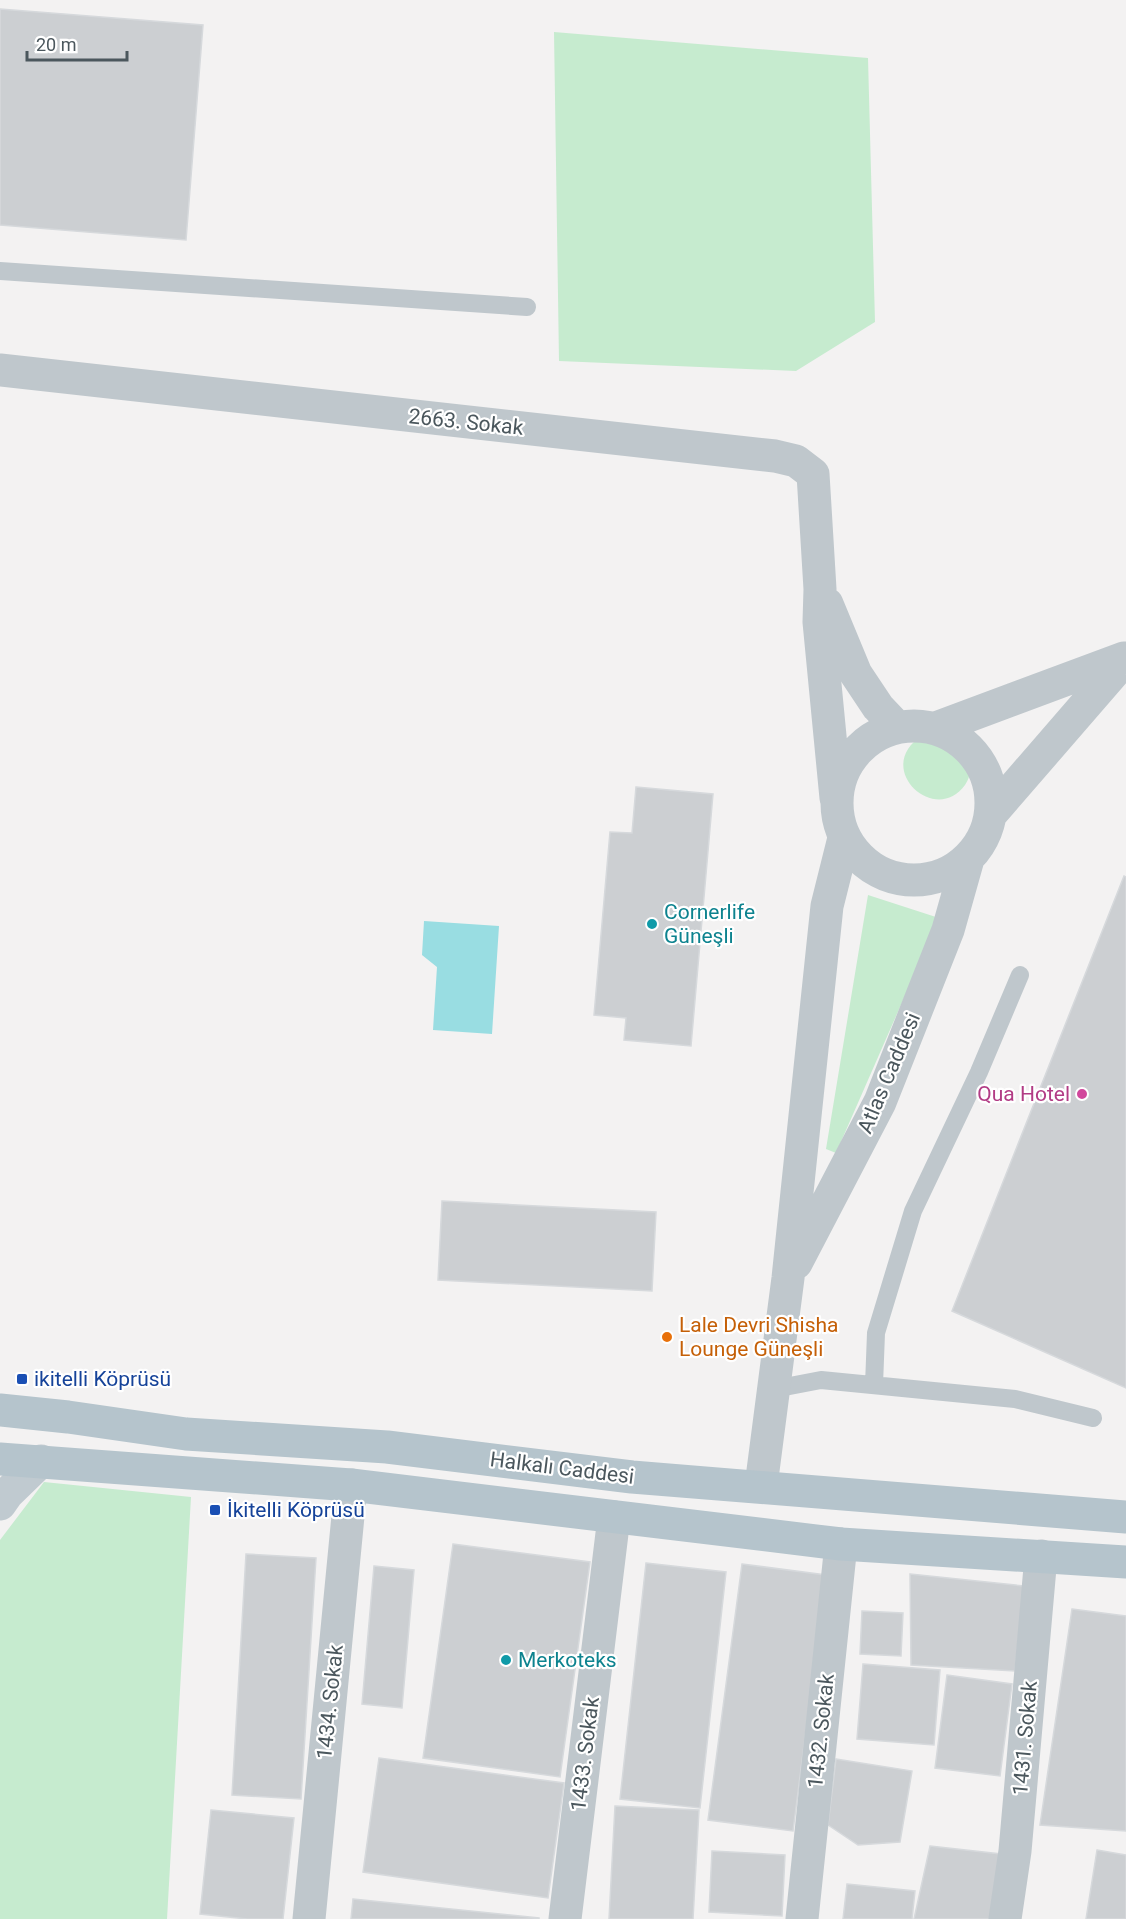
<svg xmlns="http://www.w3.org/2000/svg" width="1126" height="1919" viewBox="0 0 1126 1919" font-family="Roboto,sans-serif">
<rect width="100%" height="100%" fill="#f3f2f2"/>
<path fill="#c6ebcf" d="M554,32L868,58L875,322L796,371L559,361Z
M923,735C932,735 946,733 955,736C973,743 975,771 965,785C935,827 871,767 923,735Z
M868,895L939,918L836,1153L826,1149Z
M44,1482L191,1497L167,1919H0V1540Z"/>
<path fill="#99dde2" d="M424,921L499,926L492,1034L433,1030L437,967L422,955Z"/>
<path fill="#cccfd2" stroke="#d6d9dc" stroke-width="1.5" d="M0,9L203,25L186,240L0,225Z
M636,787L713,794L691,1046L624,1040L626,1018L594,1015L610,832L632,833Z
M1124,876L1126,877V1388L952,1311Z
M442,1201L656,1212L652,1291L438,1280Z
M453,1544L590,1562L560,1777L423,1758Z
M246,1554L316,1558L301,1799L232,1795Z
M646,1563L726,1572L700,1808L620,1799Z
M742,1564L826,1575L793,1831L708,1820Z
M374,1566L414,1570L402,1708L362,1704Z
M910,1574L1024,1586L1015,1671L911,1665Z
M1072,1609L1126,1616V1831L1040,1825Z
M862,1611L903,1613L901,1656L860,1654Z
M863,1664L940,1670L934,1745L857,1739Z
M947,1675L1012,1684L1000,1776L935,1768Z
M379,1758L564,1783L548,1898L363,1872Z
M836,1759L912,1771L900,1842L858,1845L828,1825Z
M615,1806L699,1810L693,1919H609Z
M211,1810L294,1818L283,1919H247L200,1914Z
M930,1846L1001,1854L991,1919H914Z
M1097,1850L1126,1855V1919H1086Z
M712,1851L785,1855L782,1916L709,1912Z
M847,1884L915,1891L912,1919H843Z
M353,1899L539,1918V1919H351Z"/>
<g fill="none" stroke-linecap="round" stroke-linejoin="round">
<path stroke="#bfc7cc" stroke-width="18" d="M0,271L527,307
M874,1385L876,1333L913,1211L979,1072L1020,975
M774,1389L821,1380L1015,1399L1093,1418"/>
<path stroke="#bfc7cc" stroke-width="33" d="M0,370L775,456L796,461L813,474L820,589L819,622L836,798
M827,604L856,674L878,707L897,727
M837 803a77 77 0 1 1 154 0a77 77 0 1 1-154 0Z
M936,728L1124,658
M991,814L1126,658
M796,1263L880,1102L948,930L968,859
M761,1486L788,1278L827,906L844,838
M309,1919L351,1485
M565,1919L614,1517
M802,1919L841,1544
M1005,1919L1015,1851L1041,1556"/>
<path stroke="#c0cad0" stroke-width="33" d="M0,1504L7,1494L41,1461"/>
<path stroke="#b5c4cc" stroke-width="33" d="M0,1410L68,1417L186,1434L387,1447L632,1477L1126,1517
M0,1459L351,1485L841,1544L1126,1562"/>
</g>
<g fill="#0f9aa8" stroke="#fff" stroke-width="2">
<circle cx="652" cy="924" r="6"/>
<circle cx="506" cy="1660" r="6"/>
</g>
<circle fill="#d1479c" stroke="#fff" stroke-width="2" cx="1082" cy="1094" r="6"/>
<circle fill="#e8710a" stroke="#fff" stroke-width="2" cx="667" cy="1337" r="6"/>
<g fill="#1a4fb4" stroke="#fff" stroke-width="2">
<rect x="16" y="1373" width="12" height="12" rx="3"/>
<rect x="209" y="1504" width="12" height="12" rx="3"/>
</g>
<g text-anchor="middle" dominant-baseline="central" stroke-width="4.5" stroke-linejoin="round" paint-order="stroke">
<g font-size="21" fill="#4b575d" stroke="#fff">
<text transform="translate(466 422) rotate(6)">2663. Sokak</text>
<text transform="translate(889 1073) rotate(-67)">Atlas Caddesi</text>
<text transform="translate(562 1468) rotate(7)">Halkalı Caddesi</text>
<text transform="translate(330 1702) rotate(-84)">1434. Sokak</text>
<text transform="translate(821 1731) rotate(-84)">1432. Sokak</text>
<text transform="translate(1025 1738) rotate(-85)">1431. Sokak</text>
<text transform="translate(585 1754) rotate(-83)">1433. Sokak</text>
</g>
<g font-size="21" fill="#0d838f" stroke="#fff" text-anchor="start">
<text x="664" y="912">Cornerlife<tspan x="664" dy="24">Güneşli</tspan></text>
<text x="518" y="1660">Merkoteks</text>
</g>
<g font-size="21" fill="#b23c85" stroke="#fff" text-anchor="end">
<text x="1070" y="1094">Qua Hotel</text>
</g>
<g font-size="21" fill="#c56008" stroke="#fff" text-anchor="start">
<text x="679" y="1325">Lale Devri Shisha<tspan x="679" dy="24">Lounge Güneşli</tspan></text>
</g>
<g font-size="21" fill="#164399" stroke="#fff" text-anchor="start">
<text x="34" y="1379">ikitelli Köprüsü</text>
<text x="227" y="1510">İkitelli Köprüsü</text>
</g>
</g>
<path d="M27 51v9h100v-9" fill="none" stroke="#4b575d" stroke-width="3"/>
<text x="36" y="51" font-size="18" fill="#4b575d" stroke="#ffffff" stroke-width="4.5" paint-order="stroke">20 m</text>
</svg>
